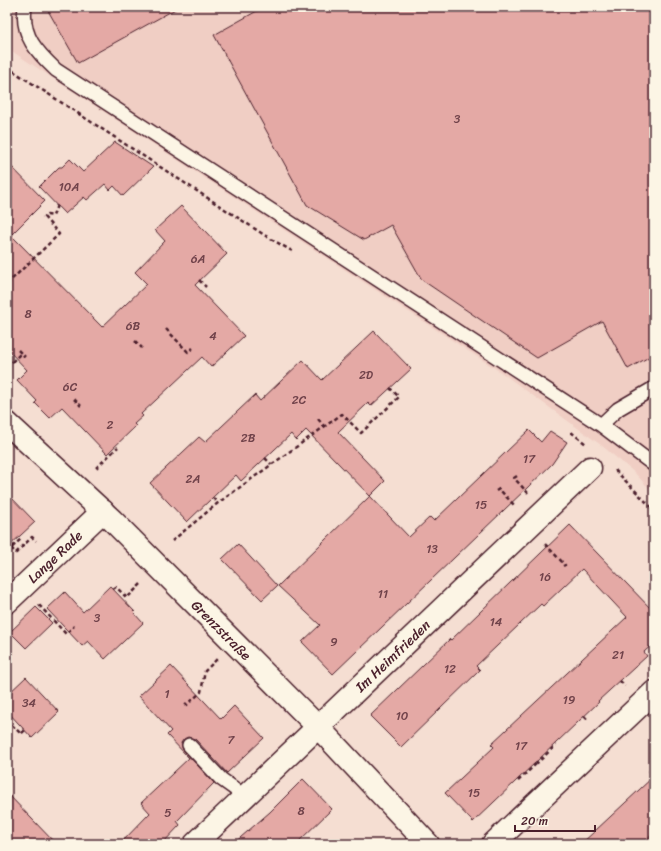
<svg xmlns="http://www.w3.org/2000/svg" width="661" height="851" viewBox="0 0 661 851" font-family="Sriracha,sans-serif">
<rect width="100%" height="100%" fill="#f5ded2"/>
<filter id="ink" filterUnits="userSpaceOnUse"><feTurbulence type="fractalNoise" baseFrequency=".025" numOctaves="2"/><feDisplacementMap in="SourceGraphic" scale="8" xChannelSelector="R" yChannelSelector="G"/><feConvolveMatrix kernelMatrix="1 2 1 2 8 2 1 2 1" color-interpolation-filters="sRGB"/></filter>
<g filter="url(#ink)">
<path fill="#f0cec4" d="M7,7H654V494L635,473L601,445L502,373L7,48Z"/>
<path fill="#e4a9a5" stroke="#4a1f2b" d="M46,7H179L78,63Z
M264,7H654V354L628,369L602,321L537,358L422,280L391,225L364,240L307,205L214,35Z
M115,142L153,167L123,196L114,186L110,190L105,184L87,200L84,197L65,214L39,187L59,167H62L70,159L83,172Z
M7,162L45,201L11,235L102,327L147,284L135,272L165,241L155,230L181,206L227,254L195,285L244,336L211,367L202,357L141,414L143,416L134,424L136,426L107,454L62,407L50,418L35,403L37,401L17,380L27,370L7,349Z
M374,331L411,369L371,406L368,403L338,432L385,481L370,496L306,430L296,440L291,434L241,481L236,475L187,522L150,483L199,437L205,442L255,395L260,401L303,360L322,380Z
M529,430L541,442L550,431L567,442L552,464L333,674L302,642L320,625L278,586L370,496L409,537L430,517L434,521Z
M7,493L35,522L7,548Z
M570,525L654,612V643L644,652L647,656L598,701L599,702L473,822L445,793L494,747L491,744L627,617L582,569L543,606L541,604L476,666L480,670L401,747L370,716L450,639L451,640Z
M238,544L277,586L262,600L222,559Z
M110,586L135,612L134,613L143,623L105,659L88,641L82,646L47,609L65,592L83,612Z
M36,607L52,623L26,648L10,632Z
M171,666L221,719L234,706L264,738L227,773L195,739L188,737L184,739L181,743L183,750L214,783L177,821L180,825L162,844H120L150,813L141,803L189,758L167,735L171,731L139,696Z
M26,677L59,712L32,738L7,711V695Z
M654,776V833L642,844H581Z
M303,779L332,809L296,844H233L270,812Z
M7,793L56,844H7Z"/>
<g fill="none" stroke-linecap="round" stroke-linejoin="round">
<g stroke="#4a1f2b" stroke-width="16">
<path id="service" d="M25,7C21,36 37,52 56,70L601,425L654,465
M601,425L618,409L654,388
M189,745L221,779L235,789L243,798"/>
</g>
<g stroke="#4a1f2b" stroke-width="25">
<g id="minor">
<path id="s1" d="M7,423L112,520L318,727L428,844"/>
<path id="s2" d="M7,602L103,511"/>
<path id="s3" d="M195,844L590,468"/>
<path d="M493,844L654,692"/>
</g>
</g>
<path stroke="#4a1f2b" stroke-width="2.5" stroke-dasharray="4 3" stroke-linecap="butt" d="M7,67L269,238L294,252
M199,280L206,287
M7,284L59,234L44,217L47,215L53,216L57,205
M166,329L188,352L193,348
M135,341L142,348
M18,350L25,357
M7,367L21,353
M74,399L81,406
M318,419L324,426
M571,432L586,444
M265,458L271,464
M96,468L118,447
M615,470L654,510
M517,476L514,478L528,493
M496,491L499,489L515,506
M213,498L218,503
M172,541L218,503L342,414L361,433L399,397L390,388
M545,544L565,565L563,566
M11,548L16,553L32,537L36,541
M7,552L22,538
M113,589L116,587L127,598L141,584
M39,605L66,634L74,626
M620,681L625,686
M185,703L187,705L201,692L205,671L217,659
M584,716L588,720
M7,720L21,734L25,730
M536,761L537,763L556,745
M649,772L654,768
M518,781L537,763
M653,844L654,843"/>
<use href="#service" stroke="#fcf5e5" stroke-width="13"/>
<use href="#minor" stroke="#fcf5e5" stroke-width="22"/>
</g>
</g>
<g text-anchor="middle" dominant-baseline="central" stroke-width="4" stroke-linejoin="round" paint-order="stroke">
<g font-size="12" fill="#70424a">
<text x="457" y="119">3</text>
<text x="69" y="187">10A</text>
<text x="198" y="259">6A</text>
<text x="28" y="314">8</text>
<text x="133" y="326">6B</text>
<text x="213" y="336">4</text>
<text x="366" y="375">2D</text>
<text x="70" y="387">6C</text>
<text x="299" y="400">2C</text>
<text x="110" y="425">2</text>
<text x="248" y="438">2B</text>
<text x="529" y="459">17</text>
<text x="193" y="479">2A</text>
<text x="481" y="505">15</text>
<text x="432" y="549">13</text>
<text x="545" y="577">16</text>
<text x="383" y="594">11</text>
<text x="97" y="618">3</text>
<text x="496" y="622">14</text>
<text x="334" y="642">9</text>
<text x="618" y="655">21</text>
<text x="450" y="669">12</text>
<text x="167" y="694">1</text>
<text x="569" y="700">19</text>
<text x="29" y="703">34</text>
<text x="402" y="716">10</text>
<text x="231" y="740">7</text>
<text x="521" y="746">17</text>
<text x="474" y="793">15</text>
<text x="301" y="811">8</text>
<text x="168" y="813">5</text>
</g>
<g font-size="14" fill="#4a1f2b" stroke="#fcf5e5">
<text stroke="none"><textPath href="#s2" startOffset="66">Lange Rade</textPath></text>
<text stroke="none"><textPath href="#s1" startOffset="298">Grenzstraße</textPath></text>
<text stroke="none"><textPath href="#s3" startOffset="273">Im Heimfrieden</textPath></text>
</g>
</g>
<rect width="661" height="851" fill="none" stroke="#fcf5e5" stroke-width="24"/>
<rect x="12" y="12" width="637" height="827" fill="none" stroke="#4a1f2b" stroke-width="1.5" filter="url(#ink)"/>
<path d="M515 825v6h80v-6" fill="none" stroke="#4a1f2b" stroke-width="2"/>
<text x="521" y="825" font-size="12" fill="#4a1f2b" stroke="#fcf5e5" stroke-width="3" paint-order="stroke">20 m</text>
</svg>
